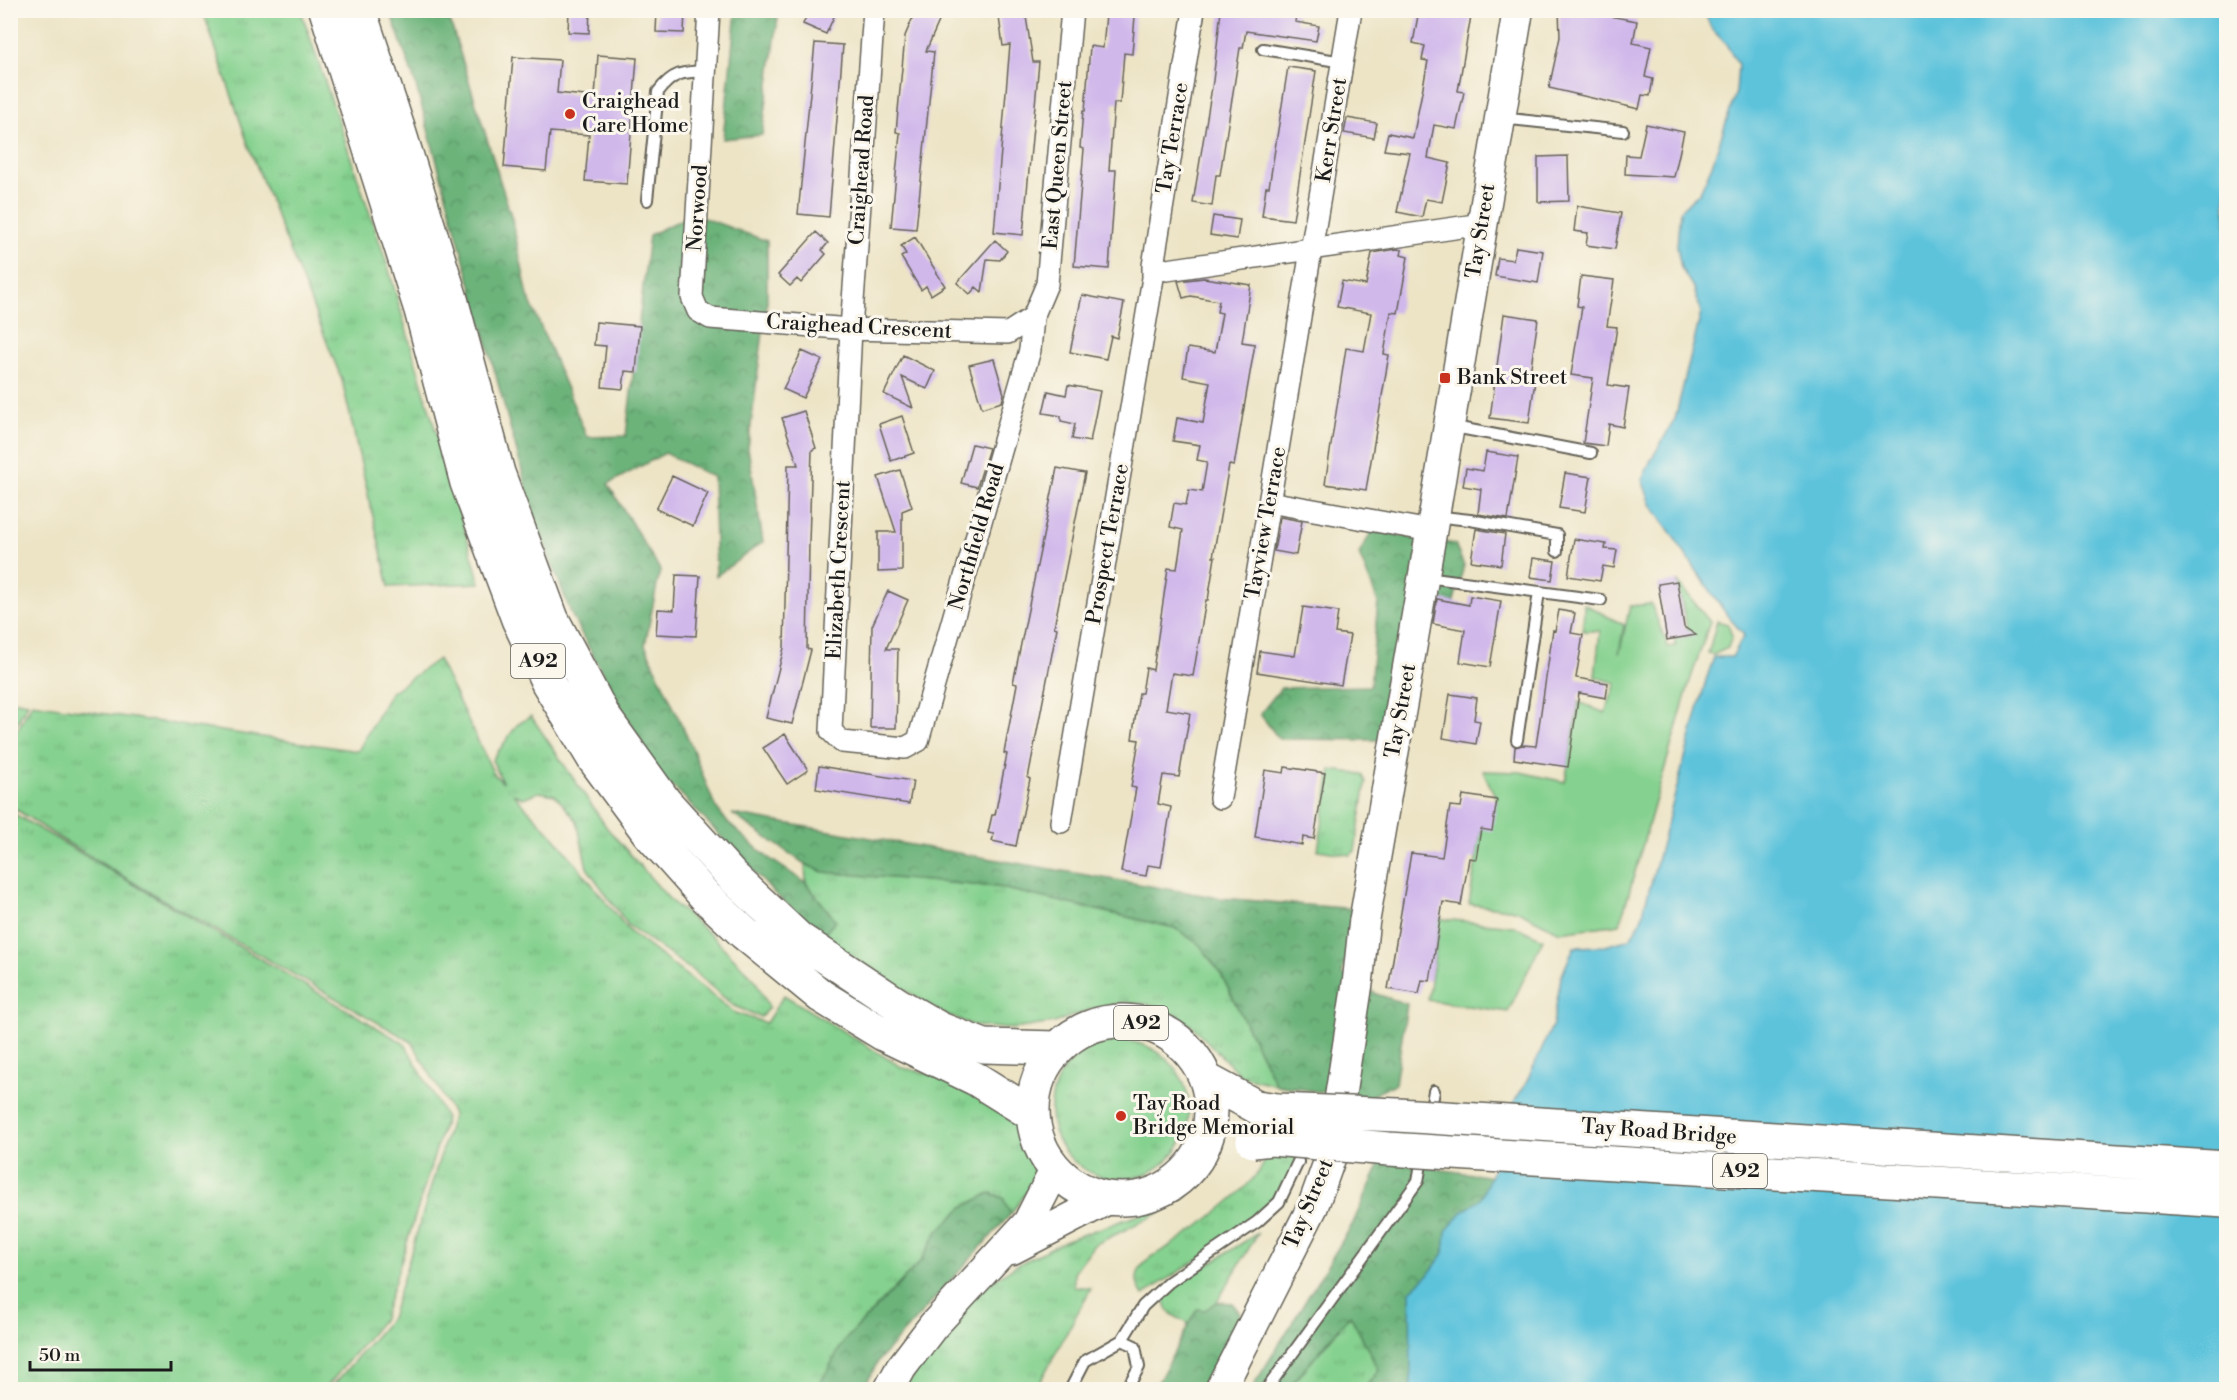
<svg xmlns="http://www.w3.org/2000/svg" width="2237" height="1400" viewBox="0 0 2237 1400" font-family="'Libre Bodoni',serif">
<defs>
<pattern id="grass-tufts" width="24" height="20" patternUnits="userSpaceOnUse" patternTransform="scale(1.5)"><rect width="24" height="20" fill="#85d18f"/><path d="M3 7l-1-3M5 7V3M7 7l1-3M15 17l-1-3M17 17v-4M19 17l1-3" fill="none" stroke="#72b37b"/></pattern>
<pattern id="forest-crowns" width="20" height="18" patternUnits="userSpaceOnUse" patternTransform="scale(1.5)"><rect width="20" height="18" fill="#6cb37a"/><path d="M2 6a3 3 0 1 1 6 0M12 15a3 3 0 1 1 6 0" fill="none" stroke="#589163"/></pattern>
</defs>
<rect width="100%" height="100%" fill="#fbf7ec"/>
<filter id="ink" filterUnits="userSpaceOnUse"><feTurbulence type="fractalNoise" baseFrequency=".0167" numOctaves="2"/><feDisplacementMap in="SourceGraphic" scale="12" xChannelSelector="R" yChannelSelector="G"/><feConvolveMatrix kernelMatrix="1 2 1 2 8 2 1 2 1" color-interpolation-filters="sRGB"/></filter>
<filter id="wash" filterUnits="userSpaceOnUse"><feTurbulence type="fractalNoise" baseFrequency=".008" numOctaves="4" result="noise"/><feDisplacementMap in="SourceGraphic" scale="24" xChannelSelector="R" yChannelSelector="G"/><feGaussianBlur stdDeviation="1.35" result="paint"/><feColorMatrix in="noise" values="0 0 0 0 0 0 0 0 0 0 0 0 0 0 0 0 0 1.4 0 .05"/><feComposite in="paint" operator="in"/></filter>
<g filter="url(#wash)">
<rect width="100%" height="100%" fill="#ede4c6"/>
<path fill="url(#grass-tufts)" stroke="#507656" stroke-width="1.5" d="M203,11H301L388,267L480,583L389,587L342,380L249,147Z
M438,659L494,774L503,783L492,760L517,725L531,716L607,828L671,901L713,937L755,980L769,1007L761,1017L734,1006L694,972L628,925L587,868L577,821L555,795L539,792L523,798L513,794L556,839L630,932L735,1013L766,1023L784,995L903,1068L932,1074L992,1101L1023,1134L1038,1176L1011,1214L1003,1198L990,1193L963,1207L938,1231L921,1261L844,1341L817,1389H330L391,1318L453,1114L412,1042L146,890L58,837L11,806L10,744L32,703L358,751L390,693Z
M11,700L28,703L11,734L10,700Z
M1331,770L1362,774L1366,782L1355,851L1350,855L1318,850Z
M11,812L405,1044L446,1118L383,1319L325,1389H11Z
M805,864L823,872L997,887L1175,928L1200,945L1221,974L1276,1085L1241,1076L1191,1025L1160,1006L1126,1002L1089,1010L1054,1023L1013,1029L975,1026L942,1013L863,964L823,935L836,921L806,883Z
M1051 1110a69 69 0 1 1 138 0a69 69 0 1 1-138 0Z
M1268,1152H1312L1285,1195L1260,1219L1143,1295C1139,1288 1135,1282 1138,1273C1142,1260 1162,1251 1173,1244C1198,1227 1263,1182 1268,1152Z
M1195,1187L1188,1195L1167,1209L1094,1245L1074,1272V1286L1091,1288L1036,1389L903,1390L967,1298L1015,1266L1067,1240L1147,1212L1177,1198Z
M1258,1233L1217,1302L1205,1310H1197L1191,1325C1173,1315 1163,1314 1165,1292Z
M1350,1315L1379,1370L1364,1389L1288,1390Z"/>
<path fill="url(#forest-crowns)" stroke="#44684b" stroke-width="1.5" d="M390,11H447L512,219L528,296L587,437L626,436L649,235L693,214L767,241V302L748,448L763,542L716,576L713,477L665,453L608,484L660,570L645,645L691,745L715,806L728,823L766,856L806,883L836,921L823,935L775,894L678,791L659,778L573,618L537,525L415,82Z
M736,11H779L762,135L723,139Z
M1372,531L1455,544L1464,566L1450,614L1407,631L1382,740L1279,739L1260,714L1281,688L1370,686L1378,602L1359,554Z
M732,814L1220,898L1356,909L1342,974L1376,994L1407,1004L1395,1084L1365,1099L1276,1085L1221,974L1200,945L1175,928L997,887L823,872L805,864Z
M1381,1161L1522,1181L1414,1389H1364L1379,1370L1350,1315L1288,1389L1251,1390L1352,1225Z
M990,1193L1003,1198L1011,1214L879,1360L863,1389H817L844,1341L921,1261L938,1231L963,1207Z
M1217,1302L1232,1303L1241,1314L1237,1330L1208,1389L1154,1390L1197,1309L1205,1310Z"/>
<path fill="#85d18f" stroke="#507656" stroke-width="1.5" d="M1677,581L1710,622L1689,684L1620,924L1560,932L1516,910L1469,904L1481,829L1497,800L1483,771L1520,772L1565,782L1579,702L1605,713L1616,683L1595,677L1600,631H1583L1584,604L1624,625L1619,654L1630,606L1651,604L1668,647L1676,646L1675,639L1689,636Z
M1717,621L1728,624L1732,636L1728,648L1713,655L1708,654Z
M1431,918L1514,926L1543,939L1508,1012L1428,1000L1439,929Z"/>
<path fill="#5dc3db" stroke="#3c707c" stroke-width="1.5" d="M1704,11H2226V1389H1411L1410,1291L1428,1275L1444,1253L1446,1231L1462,1212L1480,1200L1496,1163L1506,1115L1526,1083L1553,1024L1561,977L1574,947L1605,946L1630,939L1641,920L1706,680L1714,657H1732L1744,635L1727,615L1651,504L1642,480L1651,460L1675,419L1701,313L1694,289L1681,268L1677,246L1680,211L1700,192L1712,165L1736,92L1738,65L1726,44L1711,28Z"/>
<g id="blocks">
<path fill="#d0b8eb" d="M569,10H590L589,33L568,32Z
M657,10H685L684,33L656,32Z
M809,10H837L826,34L803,24Z
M916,10H944L926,51L934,52L916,229L891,227L900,133L896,132L905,36Z
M998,10H1025L1033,62H1039L1023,235L994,232L1010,45L1003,46Z
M1221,10H1297L1295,22L1319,26L1316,41L1246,31L1243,48H1240L1220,175H1216L1212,206L1193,203L1213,81Z
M1419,10H1472L1458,91L1464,92L1456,129L1434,125L1428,158L1450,163L1442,202L1426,199L1422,217L1397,212L1410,153L1384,150L1388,133L1413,138L1428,61L1422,60L1425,46L1413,43Z
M1559,10H1576L1637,21L1633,43L1651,47L1645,77L1653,79L1650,96L1642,95L1639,109L1549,88L1560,37Z
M1106,14L1135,16L1132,54L1124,53L1120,103H1114L1109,170H1116L1109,269L1074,266L1084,149L1080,148L1083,111H1085L1090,46L1103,48Z
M815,43L843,45L829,217L798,214Z
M598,55L637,58L627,184L585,181L589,135L550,132L546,171L504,167L513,57L560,60L557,93L595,97Z
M1288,67L1316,71L1293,220L1262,216L1266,187H1269Z
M1347,118L1377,123L1374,138L1344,133Z
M1646,124L1684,132L1674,177L1625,174L1626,155L1639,156Z
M1568,156L1569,201L1538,202V157Z
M1577,206L1621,213L1615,249L1586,245L1588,233L1574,231Z
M1213,216L1240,220L1237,239L1210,235Z
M816,232L828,243L822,250L826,254L801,283L797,279L790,286L778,275Z
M915,237L945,286L931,295L926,286L921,290L901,257L906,254L901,246Z
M995,240L1007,251L1000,260L987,259L982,292L976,287L970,294L957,283Z
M1516,247L1543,251L1538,283L1495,276L1498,258L1513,260Z
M1397,249L1402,250L1401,255L1408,257L1398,313L1391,312L1384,354L1389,355L1366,490L1325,484L1346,348L1364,351L1371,313L1337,307L1342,281L1366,285L1372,253Z
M1581,276L1614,280L1607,326L1617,327L1608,385L1629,388L1623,427L1609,424L1606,446L1583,443L1593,378L1571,375L1582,307L1577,306Z
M1204,278L1251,285L1242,342L1255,344L1234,466L1229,465L1213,557H1215L1208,600H1206L1193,676L1172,673L1166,709L1190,713L1179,777L1163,775L1158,804L1171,807L1161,867L1148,865L1146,876L1121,872L1136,788L1131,787L1139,740L1132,739L1139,693H1142L1146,668L1153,670L1168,568L1177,569L1183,530L1170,527L1174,503L1186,505L1189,490L1202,492L1207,462L1197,460L1200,445L1173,441L1177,418L1203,423L1210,382L1183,377L1188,348L1215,352L1222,313L1217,312L1219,301L1191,296L1183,298L1178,281Z
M1082,295L1124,303L1117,338L1111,336L1106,359L1070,352Z
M1504,314L1538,319L1529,380L1535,381L1529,423L1490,418Z
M596,322L640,326L636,372L625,371L623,389L602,387L606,346L594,345Z
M802,351L822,360L803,398L783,389Z
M903,355L935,371L927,389L902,377L913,408L884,394Z
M994,359L1004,394L1002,402L982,408L969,365Z
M1068,385L1100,391L1090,442L1072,439L1075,424L1061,421V416L1043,413L1048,391L1066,395Z
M804,411L816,448L812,450L809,543L807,649L811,650L792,724L766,718L784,648L788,465H798L782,418Z
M902,416L914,453L891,461L879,424Z
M972,444L989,448L977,487L961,483Z
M1486,452L1518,457L1508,519L1478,514L1481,489L1463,486L1466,468L1483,471Z
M1057,468L1085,473L1054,627L1057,628L1028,778L1030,779L1016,846L992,841L994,834L988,833L992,815H995L1007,754L1004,753L1017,684L1013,683Z
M900,470L912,507L902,511V571L878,572V532H896L878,477Z
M1565,473L1591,477L1585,512L1559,508Z
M672,476L708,493L693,526L656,509Z
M1280,517L1302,521L1296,555L1274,551Z
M1476,529L1505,534L1501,565L1471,561Z
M1574,539L1606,544L1605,549L1617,550L1614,568L1603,566L1600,581L1568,576Z
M1533,558L1555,561L1552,580L1530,577Z
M676,575L700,576L696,636L656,634L658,609L674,610Z
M1677,581L1684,627L1696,635L1667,640L1658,584Z
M888,591L908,600L886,649H898L896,728H870L872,626Z
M1470,596L1501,601L1490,667L1460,662L1465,630L1433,624L1437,599L1469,605Z
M1303,607L1338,612L1335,633L1350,635L1341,685L1257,672L1260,651L1295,656Z
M1559,610L1575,613L1571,633L1583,635L1576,678L1608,683L1606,698L1579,693L1568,767L1514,759L1515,747L1522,745L1536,746L1553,630L1555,631Z
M1450,694L1477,698L1474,720L1480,721L1476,744L1443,738Z
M785,734L808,770L787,784L763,748Z
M819,766L913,781L909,804L816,789Z
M1285,767L1325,773L1314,839L1303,837L1302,845L1255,837L1265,770L1284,773Z
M1463,795L1497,800L1492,831L1481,829L1476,859L1469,858L1461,905L1443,902L1430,981L1422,980L1419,994L1388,989L1411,853L1442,857L1450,806L1461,807Z"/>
</g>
</g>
<g filter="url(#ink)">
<use href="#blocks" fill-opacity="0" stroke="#656258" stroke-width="1.5"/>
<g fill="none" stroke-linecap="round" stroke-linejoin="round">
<g stroke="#656258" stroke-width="14">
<path id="lane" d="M1263,49L1343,62
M1501,118L1623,131
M647,200L658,92C673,72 683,72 707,71
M1449,426L1591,453
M1434,516L1470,520L1557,535V551
M1426,577L1601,600
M1517,740L1539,592
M1122,1340L1143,1306L1169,1282L1257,1222L1279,1202L1298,1162
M1070,1390L1085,1361L1122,1340L1135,1346L1139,1367L1126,1390
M1266,1390L1418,1181L1434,1091"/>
</g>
<g stroke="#656258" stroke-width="24">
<path id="street" d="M709,10L692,297L698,311L710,318L851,329L1008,333L1033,317
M874,10L851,329L831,731L842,742L905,748L918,741L1030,350L1033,317L1047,284L1072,10
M1153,266L1167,270L1482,224
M1269,502L1431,531
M1220,798L1351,10
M1061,822L1153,278V266L1194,10"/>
</g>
<g stroke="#656258" stroke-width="33">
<path id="secondary" d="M1012,1249L1108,1199
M889,1390L901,1368L933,1326L1028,1223L1055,1170
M1220,1390L1313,1206L1331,1156L1358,980L1364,923L1434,516L1518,10"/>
</g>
<g stroke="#656258" stroke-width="36">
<path id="highway" d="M326,10L421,310L467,483L518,619L548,683L594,759L648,832L706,897L744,933L821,996L883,1034L976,1079L1032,1114
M359,10L398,128L451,299L498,473L552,619L604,717L665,802L732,876L799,939L897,1004L940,1029L984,1046L1057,1048
M1033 1110a89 89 0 1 1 178 0a89 89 0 1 1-178 0Z
M1207,1080L1257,1107"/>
</g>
<use href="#lane" stroke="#fff" stroke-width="10"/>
<use href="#street" stroke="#fff" stroke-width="21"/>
<use href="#secondary" stroke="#fff" stroke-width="30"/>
<use href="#highway" stroke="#fff" stroke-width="33"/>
<g stroke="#656258" stroke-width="36" stroke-linecap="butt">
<path id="highway-bridge" d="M1257,1107L1278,1110L1398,1115L2226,1168
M1253,1141L1272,1139L1389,1149L2226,1201"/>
</g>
<use href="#highway-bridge" stroke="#fff" stroke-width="33"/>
</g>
</g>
<g fill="#c8321e" stroke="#fbf7ec" stroke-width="2">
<circle cx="570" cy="114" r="6"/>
<rect x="1439" y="372" width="12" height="12" rx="3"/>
<circle cx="1121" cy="1116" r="6"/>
</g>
<g text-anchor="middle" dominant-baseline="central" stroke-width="6" stroke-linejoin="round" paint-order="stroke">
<g fill="#fbf7ec" stroke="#5f5e5a" stroke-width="1.5">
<rect x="511" y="644" width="54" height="34" rx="4.5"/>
<rect x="1114" y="1006" width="54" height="34" rx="4.5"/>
<rect x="1713" y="1154" width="54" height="34" rx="4.5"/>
</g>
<g font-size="20" font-weight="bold" fill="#1c1c1c">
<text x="538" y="661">A92</text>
<text x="1141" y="1023">A92</text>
<text x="1740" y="1171">A92</text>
</g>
<g font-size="21" fill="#1c1c1c" stroke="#fbf7ec" text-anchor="start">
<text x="582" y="102">Craighead<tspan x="582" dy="24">Care Home</tspan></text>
<text x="1457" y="378">Bank Street</text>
<text x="1133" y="1104">Tay Road<tspan x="1133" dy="24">Bridge Memorial</tspan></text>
</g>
<g font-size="21" fill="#1c1c1c" stroke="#fbf7ec">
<text transform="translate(1332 130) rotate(-81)">Kerr Street</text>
<text transform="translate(1173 138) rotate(-81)">Tay Terrace</text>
<text transform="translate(1058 165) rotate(-85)">East Queen Street</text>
<text transform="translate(862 170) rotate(-86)">Craighead Road</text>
<text transform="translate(698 208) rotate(-86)">Norwood</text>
<text transform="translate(1481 231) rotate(-81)">Tay Street</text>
<text transform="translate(859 327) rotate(3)">Craighead Crescent</text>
<text transform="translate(1266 523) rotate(-80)">Tayview Terrace</text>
<text transform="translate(977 537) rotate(-74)">Northfield Road</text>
<text transform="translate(1108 544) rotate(-80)">Prospect Terrace</text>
<text transform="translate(839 570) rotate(-87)">Elizabeth Crescent</text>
<text transform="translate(1401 711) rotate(-80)">Tay Street</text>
<text transform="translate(1659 1132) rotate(4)">Tay Road Bridge</text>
<text transform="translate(1309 1204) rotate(-67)">Tay Street</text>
</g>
</g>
<rect width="2237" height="1400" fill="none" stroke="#fbf7ec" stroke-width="36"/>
<path d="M30 1361v9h141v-9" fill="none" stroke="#1c1c1c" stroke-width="3"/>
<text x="39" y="1361" font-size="18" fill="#1c1c1c" stroke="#fbf7ec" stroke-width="4.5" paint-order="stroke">50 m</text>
</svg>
